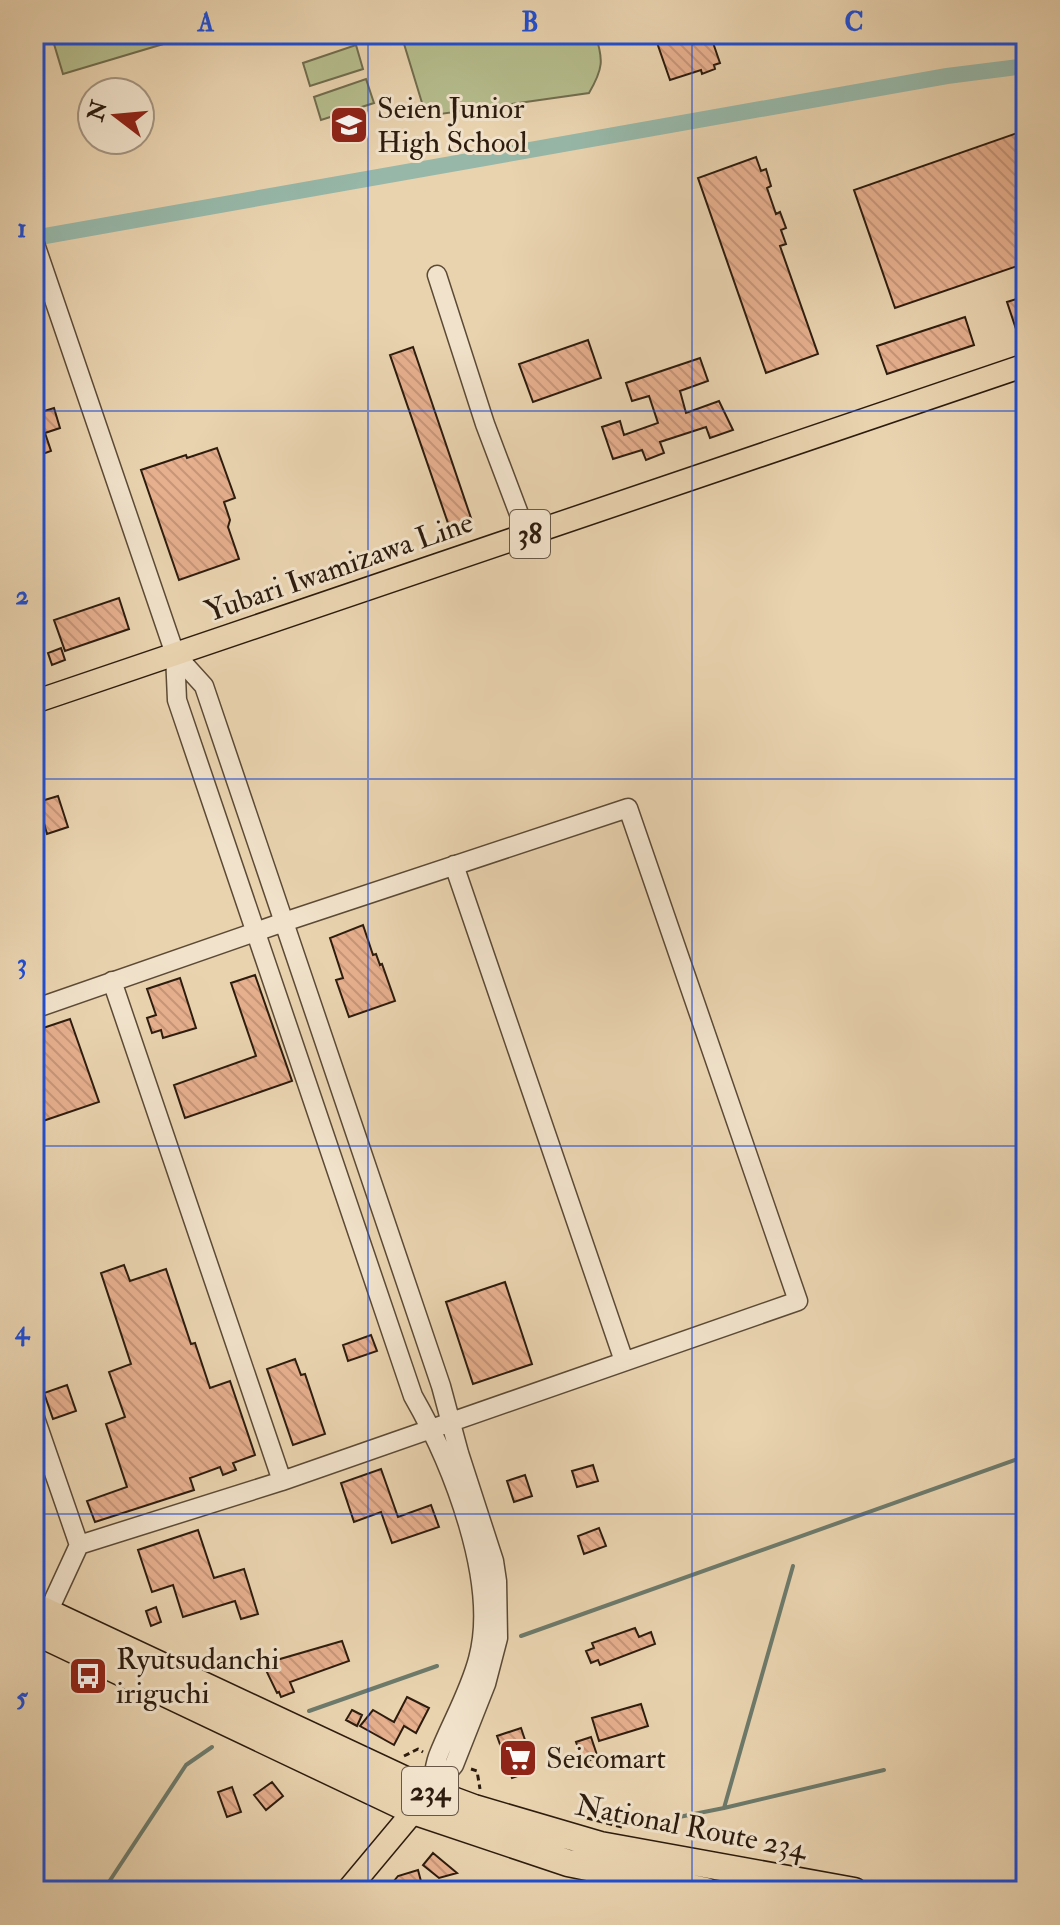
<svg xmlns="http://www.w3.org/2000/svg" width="1060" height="1925" viewBox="0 0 1060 1925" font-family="'IM FELL Double Pica',serif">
<defs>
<pattern id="building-back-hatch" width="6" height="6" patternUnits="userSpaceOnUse" patternTransform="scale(2)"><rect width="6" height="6" fill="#e6af8e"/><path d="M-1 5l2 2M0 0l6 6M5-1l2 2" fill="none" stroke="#c69679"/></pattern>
</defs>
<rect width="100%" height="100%" fill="#e9d3af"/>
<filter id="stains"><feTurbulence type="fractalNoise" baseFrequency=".0025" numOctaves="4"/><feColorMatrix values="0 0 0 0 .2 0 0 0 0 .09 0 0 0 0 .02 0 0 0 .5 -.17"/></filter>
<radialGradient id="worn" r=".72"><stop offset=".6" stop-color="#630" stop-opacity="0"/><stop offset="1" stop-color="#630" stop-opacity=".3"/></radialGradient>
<path fill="#b5bc8c" stroke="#716c4d" stroke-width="2" d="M51,34H178L180,39L63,74Z
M401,34H595C604,60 603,69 589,93L426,116Z
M356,45L363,69L310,86L303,63Z
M366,79L374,103L321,120L314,97Z"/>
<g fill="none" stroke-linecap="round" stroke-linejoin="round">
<path stroke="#6d7a6b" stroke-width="4" d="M793,1566L724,1808L884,1770
M521,1636L1026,1456
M309,1711L437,1666
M679,1817L724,1808
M103,1891L186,1765L212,1747"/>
<path stroke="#97b8a9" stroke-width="16" d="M34,238L947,76L1026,66"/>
</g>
<path fill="url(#building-back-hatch)" stroke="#2d1c0e" stroke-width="2" d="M654,34H710L720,63L714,65L715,69L702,74L701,70L670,80Z
M1026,130V263L895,308L854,190Z
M756,157L761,171L766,169L771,186L767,188L776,214L780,212L786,228L781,230L786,244L780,246L818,354L766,373L698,178Z
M1026,296V326L1016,329L1007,302Z
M965,317L974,345L887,374L877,346Z
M588,340L601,378L533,402L519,364Z
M413,347L472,521L450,529L390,355Z
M700,358L708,381L680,391L686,413L719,401L733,430L710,438L706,427L660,442L664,453L646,460L642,450L613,459L602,427L620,421L624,435L658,423L649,396L632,401L626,383Z
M34,407L38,413L54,408L60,428L45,433L51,451L34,457Z
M217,448L235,498L224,502L230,520L228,527L239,559L179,580L141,470L186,455L187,458Z
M119,598L129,629L65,651L54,620Z
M61,648L65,660L52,665L48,653Z
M58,796L68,827L47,834L38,802Z
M363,925L373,955L376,954L380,965L382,964L395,1001L349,1017L336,980L343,978L330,938Z
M255,975L292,1081L185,1118L174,1085L256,1056L231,983Z
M180,978L196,1028L163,1038L161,1030L152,1033L147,1018L156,1015L147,989Z
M70,1019L99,1102L34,1124V1031Z
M124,1265L130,1281L166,1269L191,1344L195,1343L210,1388L230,1381L255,1455L233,1463L236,1470L223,1475L220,1467L190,1478L194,1490L95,1522L87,1501L127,1487L106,1424L125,1417L109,1372L131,1364L101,1273Z
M505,1282L532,1364L473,1384L446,1302Z
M371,1335L377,1351L348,1361L343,1345Z
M295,1359L301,1375L305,1374L325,1434L293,1445L267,1369Z
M67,1385L76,1411L53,1419L44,1393Z
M593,1465L598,1481L577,1487L572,1471Z
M381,1469L398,1517L431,1505L439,1527L392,1543L381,1512L354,1522L341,1483Z
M525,1475L532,1496L514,1502L507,1481Z
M599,1528L606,1546L584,1554L578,1536Z
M198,1530L214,1578L244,1569L258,1614L241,1619L235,1601L183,1617L173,1585L152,1592L138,1550Z
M156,1607L161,1622L151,1626L146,1611Z
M635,1628L639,1637L651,1632L655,1644L600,1665L598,1660L591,1663L586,1651L594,1648L592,1643Z
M342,1641L349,1661L290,1682L294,1692L281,1697L279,1692L277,1693L263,1664Z
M407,1697L429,1708L416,1733L404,1726L394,1745L360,1726L373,1710L394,1722Z
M641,1704L648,1726L599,1741L592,1718Z
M352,1710L362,1715L357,1726L346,1720Z
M521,1728L535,1770L512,1778L497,1736Z
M591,1737L598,1758L583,1762L576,1742Z
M272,1782L283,1796L266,1810L254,1795Z
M232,1787L241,1812L227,1817L218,1792Z
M433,1853L457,1873L439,1878L423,1865Z
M418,1870L422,1885L402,1891H386L398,1876Z"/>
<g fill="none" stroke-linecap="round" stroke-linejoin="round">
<g stroke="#5c4a36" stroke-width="21">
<path id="minor" d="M34,241L175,654L177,700L413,1396C452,1464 499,1582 478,1659C469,1693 451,1723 438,1756C434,1767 433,1780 431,1792
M437,275L485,424L527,535
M175,654L204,686L441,1386L459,1453L494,1561L497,1581L498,1638L486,1684L454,1765L433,1790
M454,865L624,1361
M112,981L282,1481
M34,1009L284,922L628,808L798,1301L282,1481L79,1545
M34,1415L79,1545L43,1623"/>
</g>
<g stroke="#2d1c0e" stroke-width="25">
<path id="major" d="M34,702L1026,365
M347,1891L423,1800"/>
</g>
<g stroke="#2d1c0e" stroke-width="29">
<path id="highway" d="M34,1606L431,1792L474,1808L600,1845L854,1891
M34,1631L413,1811L568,1863L706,1891"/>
</g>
<path stroke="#2d1c0e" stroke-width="3" stroke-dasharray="6 4" stroke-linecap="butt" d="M404,1756L418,1749L423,1752
M471,1769L477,1771L480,1789
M587,1818L622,1827"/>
<use href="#minor" stroke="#f1e2cb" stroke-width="18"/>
<use href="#major" stroke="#e9d3af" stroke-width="22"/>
<use href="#highway" stroke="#e9d3af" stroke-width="26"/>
</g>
<path fill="none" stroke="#1d4ed8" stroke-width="2" stroke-opacity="0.55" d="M368,34V1891M692,34V1891M34,411H1026M34,779H1026M34,1146H1026M34,1514H1026"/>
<defs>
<g id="school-square" transform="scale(2)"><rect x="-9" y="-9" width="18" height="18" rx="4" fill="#8f2418" stroke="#f1e2cb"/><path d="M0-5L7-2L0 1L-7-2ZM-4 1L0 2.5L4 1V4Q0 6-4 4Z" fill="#fff"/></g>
<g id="bus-square" transform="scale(2)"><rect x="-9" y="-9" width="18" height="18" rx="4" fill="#8f2418" stroke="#f1e2cb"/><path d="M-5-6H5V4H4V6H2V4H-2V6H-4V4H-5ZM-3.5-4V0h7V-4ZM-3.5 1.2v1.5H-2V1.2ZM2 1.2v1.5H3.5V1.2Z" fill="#fff"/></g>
<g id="supermarket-square" transform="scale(2)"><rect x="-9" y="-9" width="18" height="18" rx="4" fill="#8f2418" stroke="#f1e2cb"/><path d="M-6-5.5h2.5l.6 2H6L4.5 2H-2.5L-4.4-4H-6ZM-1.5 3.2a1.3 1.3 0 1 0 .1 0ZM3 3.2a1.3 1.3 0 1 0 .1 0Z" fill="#fff"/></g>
</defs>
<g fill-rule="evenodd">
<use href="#school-square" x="349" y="125"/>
<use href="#bus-square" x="88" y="1676"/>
<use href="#supermarket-square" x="518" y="1758"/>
</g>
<g text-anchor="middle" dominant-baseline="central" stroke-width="6" stroke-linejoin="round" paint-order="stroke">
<g fill="#f1e2cb" stroke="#685747" stroke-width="2">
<rect x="510" y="510" width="40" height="48" rx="6"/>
<rect x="402" y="1767" width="56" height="48" rx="6"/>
</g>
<g font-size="28" font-weight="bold" fill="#2d1c0e">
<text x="530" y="534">38</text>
<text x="430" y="1791">234</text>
</g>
<g font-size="30" fill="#2d1c0e" stroke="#f1e2cb" text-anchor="start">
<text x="377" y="108">Seien Junior<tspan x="377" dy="34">High School</tspan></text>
<text x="116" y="1659">Ryutsudanchi<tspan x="116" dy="34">iriguchi</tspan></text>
<text x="546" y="1758">Seicomart</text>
</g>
<g font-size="30" fill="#2d1c0e" stroke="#f1e2cb">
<text transform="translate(339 567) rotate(-19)">Yubari Iwamizawa Line</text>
<text transform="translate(691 1827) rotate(11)">National Route 234</text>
</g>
</g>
<rect width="1060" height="1925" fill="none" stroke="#e9d3af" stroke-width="88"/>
<g transform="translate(116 116) rotate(286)"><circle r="38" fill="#f1e2cb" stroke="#a3937f" stroke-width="2"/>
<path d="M0-6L14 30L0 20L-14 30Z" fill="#8f2418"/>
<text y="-12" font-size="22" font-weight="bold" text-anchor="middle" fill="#2d1c0e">N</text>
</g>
<rect x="44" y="44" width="972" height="1837" fill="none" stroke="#1d4ed8" stroke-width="3"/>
<g font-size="26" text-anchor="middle" font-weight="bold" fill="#1d4ed8">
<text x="206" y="31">A</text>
<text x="530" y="31">B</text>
<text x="854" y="31">C</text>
<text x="22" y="237">1</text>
<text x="22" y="604">2</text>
<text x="22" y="972">3</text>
<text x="22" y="1339">4</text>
<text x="22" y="1706">5</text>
</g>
<rect width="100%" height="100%" filter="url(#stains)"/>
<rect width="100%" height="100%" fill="url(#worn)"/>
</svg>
